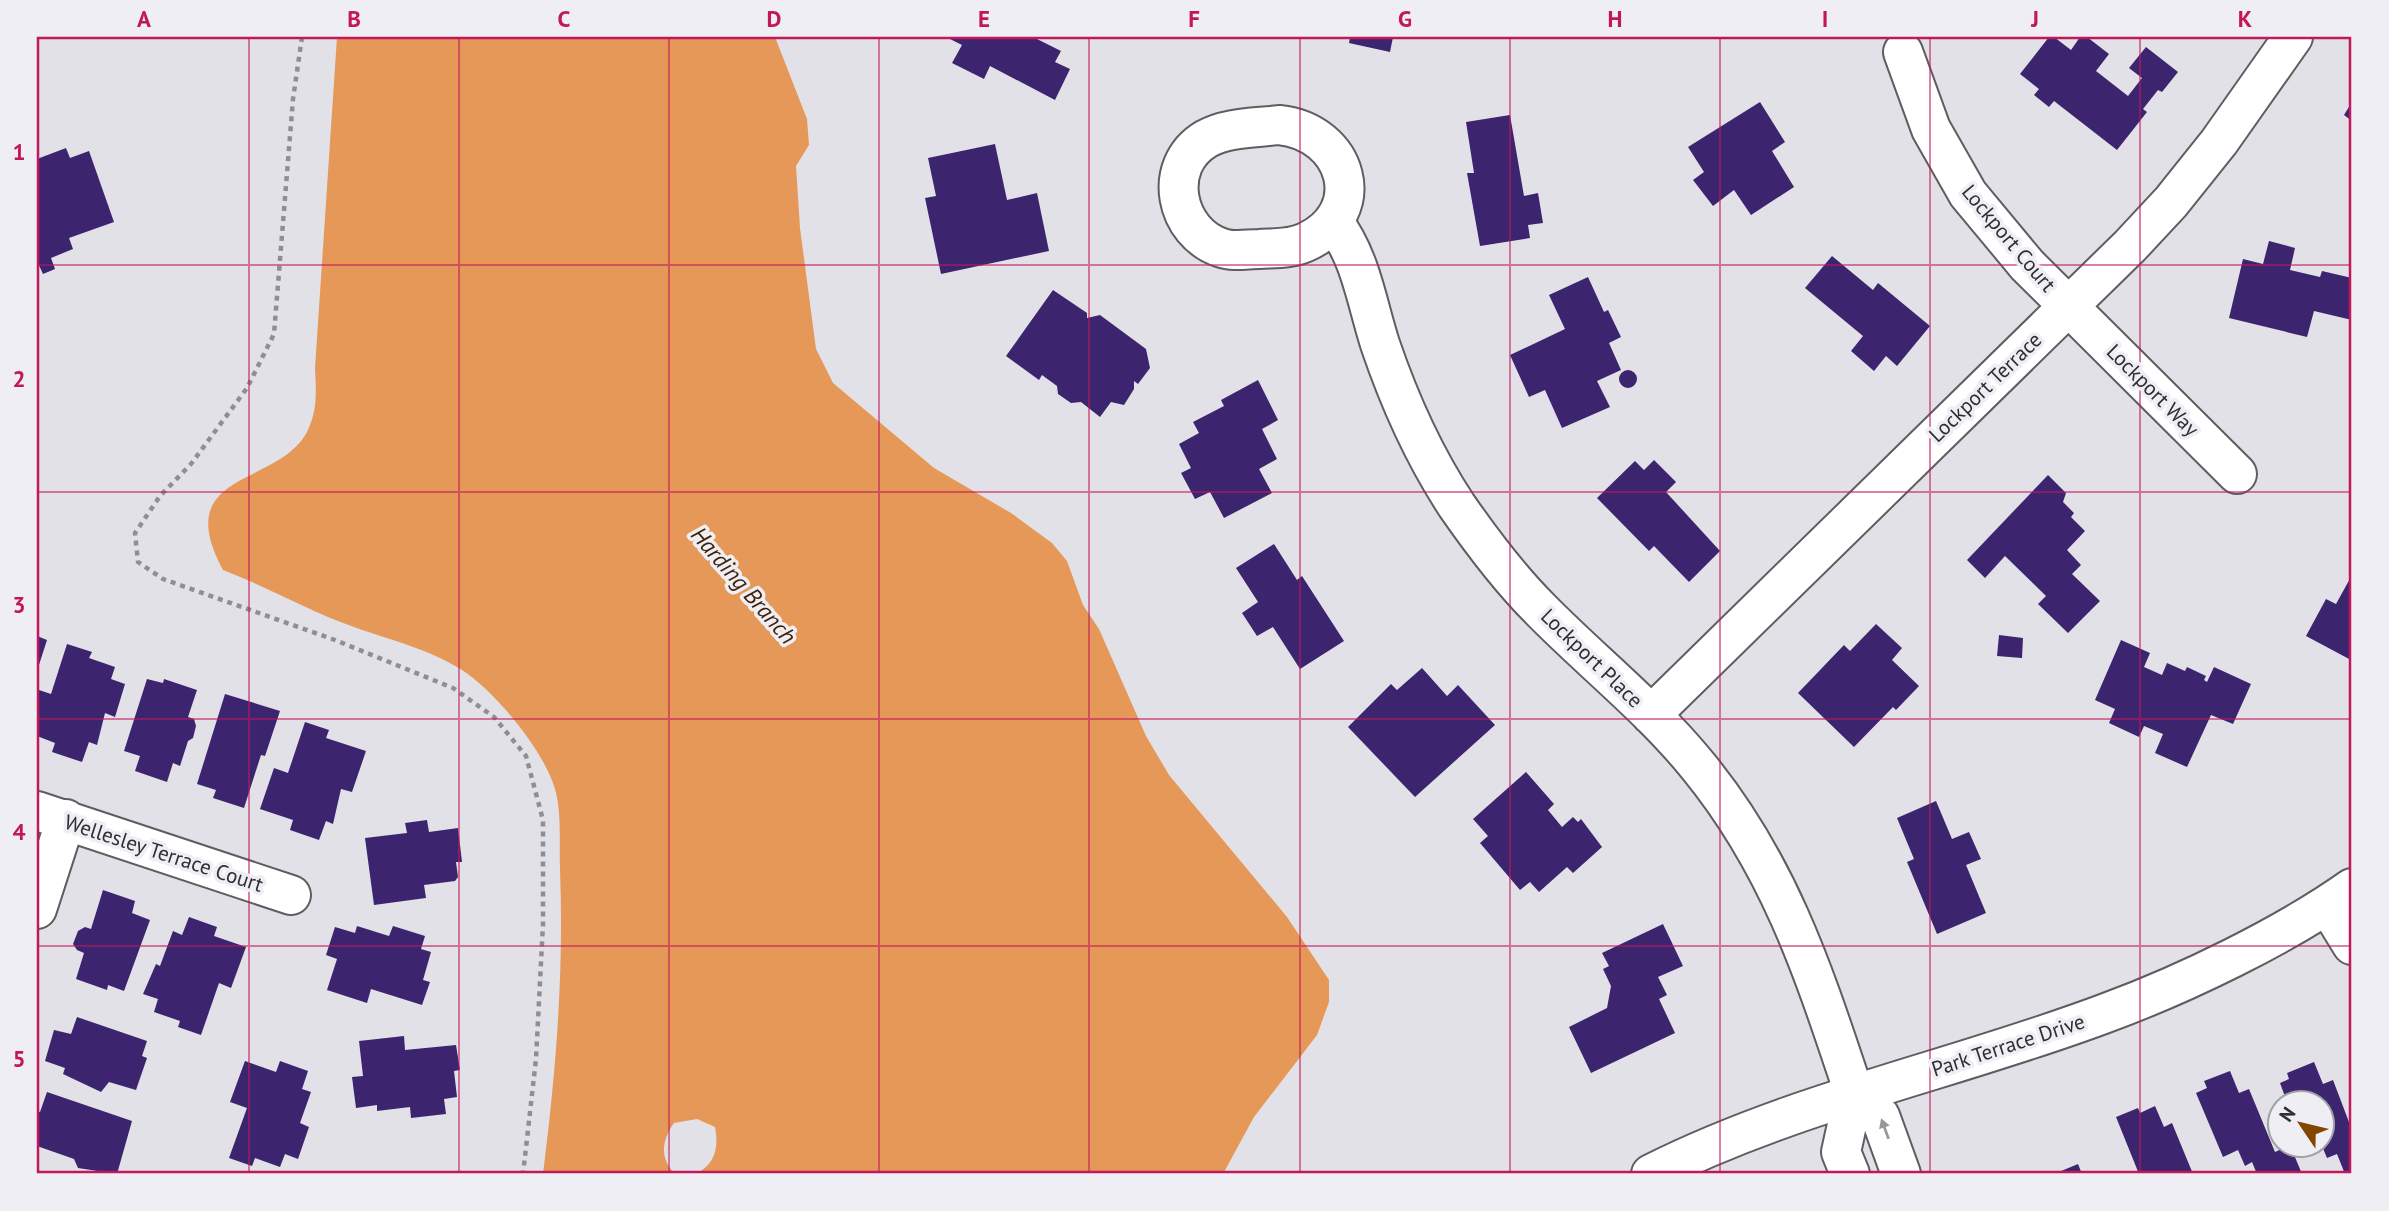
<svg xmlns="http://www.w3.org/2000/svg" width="2389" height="1211" viewBox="0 0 2389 1211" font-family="'PT Sans',sans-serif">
<rect width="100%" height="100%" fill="#e2e1e7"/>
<path fill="#e59857" d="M337,37H775L807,119L809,145L796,166L800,228L816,349L833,383L934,468L1011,513L1052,543L1067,561L1083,605L1099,629L1146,736L1169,775L1287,917L1329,980V1002L1317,1035L1254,1117L1223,1174H695C715,1165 719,1148 715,1127L697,1119L674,1123C662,1140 659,1158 675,1174H543C556,1071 564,973 560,869C559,844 562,813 555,789C544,751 495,691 462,670C429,649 390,640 354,627C309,611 268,587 223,570C169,470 278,487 307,432C318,410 316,391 315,368Z"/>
<path fill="#3d246f" d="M946,37H1033L1061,51L1055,62L1070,69L1055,100L990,66L984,79L952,63L962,45Z
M1350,37H1393L1390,52L1349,43Z
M2049,37H2054L2071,50L2080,37H2087L2109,54L2096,71L2128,96L2142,78L2129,68L2146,47L2178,72L2162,92L2158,90L2143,109L2147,112L2117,150L2054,101L2049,107L2034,95L2039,89L2020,74Z
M1760,102L1785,142L1772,151L1794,187L1751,215L1734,190L1713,206L1693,180L1704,172L1688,147Z
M2352,102V121L2344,115Z
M1510,115L1524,196L1538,193L1543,223L1528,225L1530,238L1480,246L1467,173H1474L1466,122Z
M995,144L1007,200L1037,193L1049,251L941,274L925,198L936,196L928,158Z
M66,148L70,158L89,151L114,222L69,238L73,249L51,258L55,269L43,274L37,261V159Z
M2269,241L2295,248L2290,270L2320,277L2322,271L2352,278V320L2314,311L2307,337L2229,318L2243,259L2263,264Z
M1832,256L1873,290L1878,283L1930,326L1897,366L1886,356L1874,371L1851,351L1863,336L1805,288Z
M1588,277L1604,312L1608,310L1621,337L1609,343L1621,370L1597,381L1610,407L1562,428L1545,390L1529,397L1510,355L1565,329L1549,295Z
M1053,290L1087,313V318L1100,315L1146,349L1150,368L1138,384L1134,381V389L1124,405L1111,402L1100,417L1081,402L1071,403L1058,394L1057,386L1042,375L1039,380L1006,356Z
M1619 379a9 9 0 1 1 18 0a9 9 0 1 1-18 0Z
M1258,380L1278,420L1262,429L1277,459L1259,469L1272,493L1224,518L1210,492L1195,499L1181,473L1191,468L1179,444L1199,433L1193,422L1224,406L1221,400Z
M1654,460L1676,482L1666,492L1720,551L1689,582L1654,546L1649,551L1597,498L1635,461L1644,470Z
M2048,475L2066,493L2063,502L2074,513L2071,517L2085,531L2067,550L2081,565L2072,574L2100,601L2068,633L2038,604L2046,596L2005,556L1985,578L1967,560Z
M1274,544L1297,580L1302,576L1344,641L1300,669L1273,627L1257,636L1242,613L1258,602L1236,568Z
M2352,575V657L2351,660L2306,636L2326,599L2336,604Z
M1876,624L1902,648L1892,660L1919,686L1896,710L1893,707L1854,747L1798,693L1844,645L1850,651Z
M1999,635L2023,638L2022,658L1997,656Z
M37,636L47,640L37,671Z
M2121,640L2150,653L2144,667L2162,675L2167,663L2185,671L2187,667L2206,676L2204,680L2207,682L2214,667L2251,684L2233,724L2211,715L2187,767L2155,753L2163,734L2144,726L2139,737L2109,723L2115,709L2095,700Z
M67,644L92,652L89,658L115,667L111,679L125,684L115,717L105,713L97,745L89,742L82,762L52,752L55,743L37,736V697L39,690L51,694Z
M1422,668L1447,696L1458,685L1495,725L1415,797L1348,727L1391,684L1397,690Z
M147,679L163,683L164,679L197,690L188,717L194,719L196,726L193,738L188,741L180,766L173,763L167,782L135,771L140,756L124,751Z
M225,694L280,711L265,756L261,755L244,808L213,798L216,790L197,784Z
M305,722L329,730L326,738L366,751L352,792L341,789L333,824L326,821L319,840L290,830L293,820L260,809L274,768L288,773Z
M1526,772L1554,804L1548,810L1562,827L1573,817L1578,822L1581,819L1602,847L1573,873L1567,867L1539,892L1530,882L1520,890L1480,843L1488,836L1473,819Z
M1936,801L1952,839L1969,832L1981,859L1966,865L1986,913L1937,934L1907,862L1914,859L1897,818Z
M427,820L429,832L458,828L462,862H456L458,877L455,881L424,885L426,898L374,905L365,838L407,833L405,823Z
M103,890L135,901L132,913L150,920L124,991L108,985L107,990L76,979L84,953L77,950L73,944L78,931L85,927L91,929Z
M189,917L217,927L214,936L246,947L231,988L219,983L201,1035L178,1027L180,1021L154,1012L158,999L143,994L156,964L160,966L173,931L182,935Z
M1663,924L1683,966L1658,977L1667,995L1659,999L1675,1033L1591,1073L1569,1027L1607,1008L1611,986L1603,969L1609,966L1602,953Z
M357,926L389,936L393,926L425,936L421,949L431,952L423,980L430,982L422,1005L371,989L367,1003L327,990L337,959L326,955L335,927L355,933Z
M77,1017L147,1041L142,1056L147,1058L136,1090L109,1082L101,1092L63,1074L65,1068L45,1061L54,1030L71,1034Z
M404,1036L405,1050L456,1045L460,1070L454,1071L457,1097L444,1099L446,1114L411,1118L410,1107L377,1111V1105L356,1108L352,1077L363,1076L359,1041Z
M245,1061L276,1072L280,1061L308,1071L302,1089L311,1092L300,1123L309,1127L298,1159L285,1154L280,1167L255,1158L252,1166L229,1158L247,1108L230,1102Z
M2314,1062L2323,1084L2333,1080L2352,1130V1174H2345L2337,1154L2327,1158L2322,1146V1102H2287L2280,1083L2289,1079L2287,1073Z
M2230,1071L2239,1093L2249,1089L2275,1152L2290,1145L2302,1174H2257L2252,1162L2245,1166L2238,1150L2223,1157L2196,1093L2207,1088L2204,1081Z
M47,1092L132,1121L117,1174L78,1168L74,1159L37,1146V1111L40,1112Z
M2155,1106L2164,1127L2172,1123L2193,1174H2139L2116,1117L2138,1108L2140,1113Z
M2078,1164L2082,1174H2054Z"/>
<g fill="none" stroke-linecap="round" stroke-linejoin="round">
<g stroke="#5e5d62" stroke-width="42">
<path id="minor" d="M1903,52L1931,129L1968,194L2027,265L2237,474
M1279,125C1348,132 1371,212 1306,242C1292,249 1275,248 1259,249C1248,249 1233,252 1222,248C1175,233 1161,166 1206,139C1227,127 1256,128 1279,125Z
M1333,221C1361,258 1366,300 1380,344C1399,400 1424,456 1457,506C1482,542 1509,578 1540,609C1592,662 1651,708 1698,766C1780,866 1814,973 1854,1093
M1651,715L2130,246L2171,202L2219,142L2293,37
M37,811L291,895
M2328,906L2352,945
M37,909L66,819
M1854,1093L1880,1116L1901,1174
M1651,1174C1796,1101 1955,1070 2106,1013C2185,984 2284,936 2352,888
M1850,1174L1841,1152L1854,1093"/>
</g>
<path stroke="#8f8e93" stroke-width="4.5" stroke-dasharray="5 5" stroke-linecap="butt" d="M302,37L293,99L274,334L247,388L191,464L160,496L135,533L138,562L163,579L335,640L453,688L494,717L526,756L543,820V924L536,1059L523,1174"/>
<use href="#minor" stroke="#fff" stroke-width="38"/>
</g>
<defs><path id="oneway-solid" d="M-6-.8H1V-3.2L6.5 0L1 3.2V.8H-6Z" transform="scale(1.75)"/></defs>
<use fill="#979698" href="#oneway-solid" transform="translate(1885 1129) rotate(-110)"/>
<path fill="none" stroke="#c2185b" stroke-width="2" stroke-opacity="0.55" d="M249,37V1174M459,37V1174M669,37V1174M879,37V1174M1089,37V1174M1300,37V1174M1510,37V1174M1720,37V1174M1930,37V1174M2140,37V1174M37,265H2352M37,492H2352M37,719H2352M37,946H2352"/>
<g text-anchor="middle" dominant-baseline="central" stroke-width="7" stroke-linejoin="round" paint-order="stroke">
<g font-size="21" fill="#2f2e31" stroke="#efeef4">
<text transform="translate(2009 238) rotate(50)">Lockport Court</text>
<text transform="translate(1985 387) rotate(-44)">Lockport Terrace</text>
<text transform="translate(2153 390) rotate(45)">Lockport Way</text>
<text transform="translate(1592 658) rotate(44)">Lockport Place</text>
<text transform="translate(164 853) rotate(18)">Wellesley Terrace Court</text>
<text transform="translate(2008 1045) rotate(-18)">Park Terrace Drive</text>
</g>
<g font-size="23" font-style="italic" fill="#402205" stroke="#efeef4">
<text transform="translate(744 585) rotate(49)">Harding Branch</text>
</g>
</g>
<rect width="2389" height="1211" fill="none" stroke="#efeef4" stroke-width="77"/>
<g transform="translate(2301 1124) rotate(305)"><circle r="33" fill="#efeef4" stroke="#a2a1a6" stroke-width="2"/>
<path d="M0-5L12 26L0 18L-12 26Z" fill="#834602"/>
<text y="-10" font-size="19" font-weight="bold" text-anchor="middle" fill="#2f2e31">N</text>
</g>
<rect x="38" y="38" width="2312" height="1134" fill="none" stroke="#c2185b" stroke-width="2.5"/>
<g font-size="23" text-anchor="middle" font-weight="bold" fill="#c2185b">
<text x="144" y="27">A</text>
<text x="354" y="27">B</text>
<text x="564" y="27">C</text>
<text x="774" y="27">D</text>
<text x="984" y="27">E</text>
<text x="1194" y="27">F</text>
<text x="1405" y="27">G</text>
<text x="1615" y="27">H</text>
<text x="1825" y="27">I</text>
<text x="2035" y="27">J</text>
<text x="2245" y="27">K</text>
<text x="19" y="160">1</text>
<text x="19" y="387">2</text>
<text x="19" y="613">3</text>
<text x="19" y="840">4</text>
<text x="19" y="1067">5</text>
</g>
</svg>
